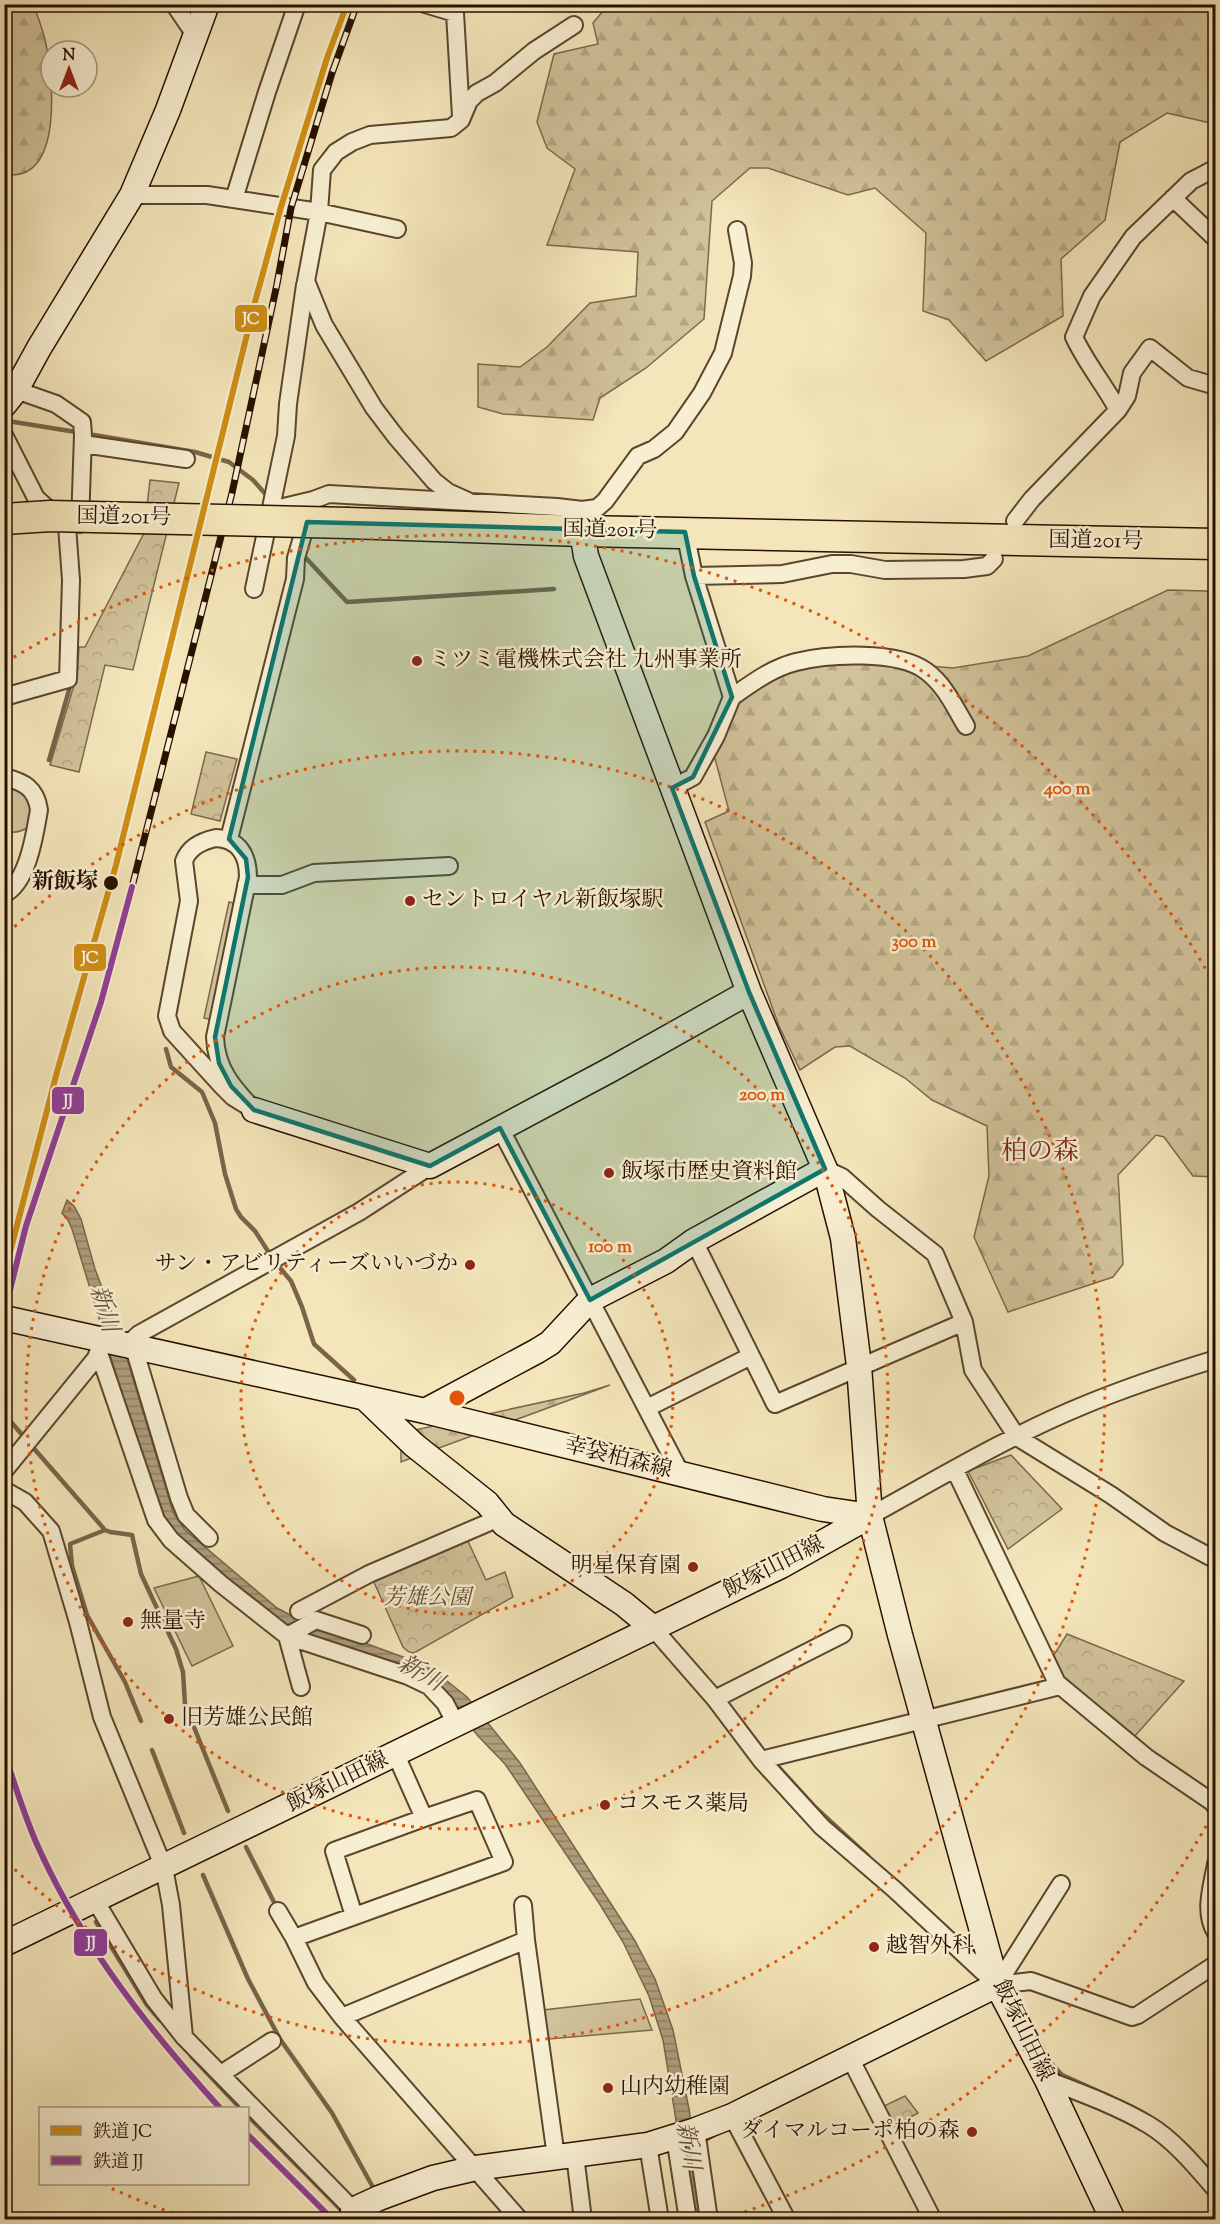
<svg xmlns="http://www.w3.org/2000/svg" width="1220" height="2224" viewBox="0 0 1220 2224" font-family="'Sorts Mill Goudy','Noto Serif JP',serif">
<defs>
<pattern id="forest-firs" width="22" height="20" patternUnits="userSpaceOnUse" patternTransform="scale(1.5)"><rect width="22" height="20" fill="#d1c29a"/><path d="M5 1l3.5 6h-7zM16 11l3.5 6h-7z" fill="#b3a683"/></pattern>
<pattern id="park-crowns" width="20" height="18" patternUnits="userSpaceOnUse" patternTransform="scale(1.5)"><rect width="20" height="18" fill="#d1c29a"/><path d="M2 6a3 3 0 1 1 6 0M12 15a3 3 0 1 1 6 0" fill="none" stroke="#b3a683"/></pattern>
<pattern id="water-rules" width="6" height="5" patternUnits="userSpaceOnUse" patternTransform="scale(1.5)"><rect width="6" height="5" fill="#ae9d7b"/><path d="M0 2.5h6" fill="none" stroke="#8e7f62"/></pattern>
</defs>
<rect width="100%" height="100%" fill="#f4e6ba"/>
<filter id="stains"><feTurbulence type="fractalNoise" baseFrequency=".00333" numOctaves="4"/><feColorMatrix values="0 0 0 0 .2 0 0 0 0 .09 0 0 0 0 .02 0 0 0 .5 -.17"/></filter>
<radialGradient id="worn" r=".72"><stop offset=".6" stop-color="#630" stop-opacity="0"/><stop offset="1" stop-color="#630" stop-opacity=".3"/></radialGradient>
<path fill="#d1c29a" stroke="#7c694d" stroke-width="1.5" d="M7,785L23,789L33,809L29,827C21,832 14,834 5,831V787Z
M229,902L238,904L213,1020L204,1018Z
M199,1576L233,1646L192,1666L154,1588Z
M640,1999L652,2030L549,2039L543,2010Z"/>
<path fill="url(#forest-firs)" stroke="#7c694d" stroke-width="1.5" d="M4,5H33C38,16 42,28 45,40C53,73 65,186 4,174Z
M608,5H1215V124L1167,113L1120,142L1105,220L1061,259L1063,316L986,361L949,320L923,311L926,233L875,188L848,195L768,168H750L712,201L704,319L646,368L600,398L593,420L503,414L478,407V364L520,367L547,347L590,303L636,296L638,252L547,245L575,169L547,148L537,122L554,54L598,44L593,23Z
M1168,590L1206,591L1215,594V1177L1193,1176L1164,1137L1156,1135L1118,1175L1123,1264L1113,1277L1008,1312L974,1237L989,1176L987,1126L932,1100L905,1078L850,1046L835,1047L800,1070L779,1026L705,822L729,811L714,755L736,701L771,676L797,667L868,661L953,668L1028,656Z
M610,1385L401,1462V1433L584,1393Z"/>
<path fill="url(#park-crowns)" stroke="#7c694d" stroke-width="1.5" d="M150,480L179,483L133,670L105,665L79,772L50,765L77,675L79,647H85L144,533Z
M206,752L237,759L220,821L191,814Z
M1011,1455L1062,1509L1008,1549L968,1471Z
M466,1537L486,1580L505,1572L513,1597L414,1653L409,1652L403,1647L372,1578Z
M1067,1634L1184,1681L1134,1737L1066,1682L1052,1658Z
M905,2096L918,2113L893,2127L884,2106Z"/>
<path fill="url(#water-rules)" stroke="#78654a" stroke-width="1.5" d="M67,1200L74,1206L81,1219L95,1269L120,1335L173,1512L185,1530L277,1608L296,1618L414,1661L433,1670L467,1697L520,1763L635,1941L655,1979L673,2030L689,2109L704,2219H692L663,2040L649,1996L623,1942L599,1903L505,1764L478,1736L451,1701L279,1623L166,1529L152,1493L72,1229L68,1220L62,1213Z"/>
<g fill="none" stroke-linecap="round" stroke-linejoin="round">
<path stroke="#78654a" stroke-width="4.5" d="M8,421L76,432
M94,435L195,452L229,462L253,480L268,497
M304,556L347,602L554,589
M49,760L71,683
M166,1049L171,1067L202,1092L215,1123L225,1174L236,1209L241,1217L255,1231L271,1256
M276,1263L291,1281L302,1307L314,1344L354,1380
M4,1414L25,1438
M30,1444L105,1530L110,1532L132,1535L141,1574L176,1649L183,1672L185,1705L228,1811
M105,1530L70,1544L72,1566L87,1615L125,1682L141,1721
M152,1750L184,1833
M774,1762L816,1808L868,1856
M246,1847L277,1908
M203,1875L248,1979L280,2039L332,2113L375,2191
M96,1922L147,2005L160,2020
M191,2056L240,2108
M1049,2061L1062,2075L1111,2097
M248,2116L345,2214
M705,2140L718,2133"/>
<g stroke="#5a462e" stroke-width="20">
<path id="street" d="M174,4L191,29L197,32
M425,4L455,13
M457,4L454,7L455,13L461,116
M132,195H207L319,212L397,229
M1173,198L1216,239
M234,199L267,92L297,4
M16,390L56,404L82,422L83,435L80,524
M1118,410L1127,396L1132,373L1150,348L1188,378L1216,386
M4,435L36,498L67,526L71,580L68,679L4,697
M83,444L186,459
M468,501L448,492L434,481L396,437L374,408L324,325L306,281L319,212L322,170L336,152L352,142L370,135L451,128L461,120L469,101L477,93L495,83L534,51L574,25
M271,510L313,500L329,494L557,507L582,510V521
M582,510L597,508L605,501L638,456L654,449L675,432L702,393L723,353L742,276L743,263L737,230
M1015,521L1032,499L1118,410C1104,384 1086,363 1074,337L1092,296L1133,237L1191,181L1216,168
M694,576L782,574L832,564H851L885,570L964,569L987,566L994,559
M254,589L286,436L288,404L305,285
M732,697C752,683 772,668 796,662C828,654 898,650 926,671C945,685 954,706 966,726
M4,777C24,782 36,788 39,810C35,833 28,883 4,894
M672,788L693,777L716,736L732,697L694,576L685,532
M216,838C239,839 248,856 248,877L215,1037C216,1069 233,1088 254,1110L233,1097L222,1086L172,1031L167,1016L189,901L184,861C189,847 202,841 216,838Z
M229,839L295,579L296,558L313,500
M246,885H282L314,873L449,866
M500,1128L681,1474
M825,1169L842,1177L878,1209L935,1254L964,1322L973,1370L1017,1437L1111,1495L1165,1533L1216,1560
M694,1241L775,1404L964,1322
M126,1346L139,1334L359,1212L430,1166
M134,1348L179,1498L186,1515L209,1538
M99,1353L156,1520L171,1540L221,1584L287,1636L316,1620L362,1635
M647,1408L751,1356
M955,1470L1057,1683L1146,1757L1212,1802L1216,1807
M4,1471L96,1358L100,1347
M4,1490L25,1502L51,1531L78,1622L102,1717L164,1868L171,1905L184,2037
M870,1516C939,1478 1009,1436 1082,1406C1125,1388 1170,1373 1216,1359
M299,1611L369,1574L499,1518
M653,1628L715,1699L761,1760L822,1827L894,1889L997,1985L1031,1981L1132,2017L1138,2015L1216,1964
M287,1636L408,1676L429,1686L445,1703L456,1724
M287,1636L301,1687
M715,1699L843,1634
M396,1755L424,1818L477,1800L504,1862L294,1938L316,1983L342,2017L520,2220
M761,1760L1060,1686
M1216,1864C1212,1887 1203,1912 1216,1933
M95,1900L154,1999L184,2037L363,2220
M278,1911L294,1938
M354,1916L334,1851L424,1818
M526,1940L556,2157
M997,1985L1061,1884
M342,2017L526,1940L523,1905
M849,2056L933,2220
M221,2074L272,2041
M1047,2080C1081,2093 1117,2106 1149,2125C1174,2140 1197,2168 1216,2190
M732,2116L787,2220
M696,2130L709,2220
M675,2137L688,2220
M648,2145L660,2220
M575,2155L583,2220"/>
</g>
<g stroke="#271000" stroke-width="27">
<path id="secondary" d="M4,405L16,390L39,348L132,195L168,110L207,4
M582,531L586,556L749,992L825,1169L843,1238L859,1366L870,1516L900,1635L997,1985L1047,2080L1113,2220
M254,1110L430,1166L610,1070L749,992
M4,1318L425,1411L823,1509L870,1516
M366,1399L414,1445L487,1503L504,1524L624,1604L653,1628
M425,1411L537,1351L550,1343L590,1300L666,1261L694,1241L825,1169
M4,1944L781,1566L870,1516
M353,2210L379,2198L433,2178L476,2168L648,2145L693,2131L732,2116L997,1985"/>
</g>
<g stroke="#271000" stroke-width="33">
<path id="highway" d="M348,523L582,531L1216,544"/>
</g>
<use href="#street" stroke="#f8efd2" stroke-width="16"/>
<use href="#secondary" stroke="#f8efd2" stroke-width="24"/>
<use href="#highway" stroke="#f4e6ba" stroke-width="30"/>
<g stroke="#271000" stroke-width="7">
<path id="rail" d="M132,887L232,493L277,284L291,208L332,73L357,4"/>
</g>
<use href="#rail" stroke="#f8efd2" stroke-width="4.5" stroke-dasharray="14" stroke-linecap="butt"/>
<g stroke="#271000" stroke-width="33" stroke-linecap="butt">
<path id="highway-bridge" d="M4,519L50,516L348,523"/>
</g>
<use href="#highway-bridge" stroke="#f4e6ba" stroke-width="30"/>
<g stroke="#f8efd2" stroke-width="10">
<path id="rail-1" d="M4,1275L57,1072L116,865L255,302L281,207L327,58L347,4"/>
</g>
<g stroke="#f8efd2" stroke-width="10">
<path id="rail-2" d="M4,1314L26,1226L101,1002L132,887
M4,1752C15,1785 25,1819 40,1851C84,1947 149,2030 220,2108
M248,2135L333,2220"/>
</g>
<use href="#rail-1" stroke="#d08f13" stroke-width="6"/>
<use href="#rail-2" stroke="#8f3e97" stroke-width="6"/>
</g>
<path fill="#0f766e" fill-opacity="0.2" stroke="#0f766e" stroke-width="4.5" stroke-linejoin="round" d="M307,522L685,532L694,576L732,697L693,777L672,788L749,992L825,1169L590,1300L500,1128L430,1166L254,1110L231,1086L219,1063L215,1037L248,877L246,859L229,839Z"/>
<g fill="none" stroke="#de550b" stroke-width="3" stroke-dasharray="3 6">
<circle cx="457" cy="1398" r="216"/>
<circle cx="457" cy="1398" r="431"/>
<path d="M8 933A647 647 0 1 1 8 1863"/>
<path d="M1215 1810A863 863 0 0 1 724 2219M190 2219A863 863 0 0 1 106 2186M6 662A863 863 0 0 1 1215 986"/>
</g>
<g fill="#8f2418" stroke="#f8efd2" stroke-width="2">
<circle cx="417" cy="661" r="6"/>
<circle cx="410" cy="901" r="6"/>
<circle cx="609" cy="1173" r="6"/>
<circle cx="470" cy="1265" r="6"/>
<circle cx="693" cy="1567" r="6"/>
<circle cx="128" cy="1622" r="6"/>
<circle cx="169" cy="1719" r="6"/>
<circle cx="605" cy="1805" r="6"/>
<circle cx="874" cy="1947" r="6"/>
<circle cx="608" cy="2088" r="6"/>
<circle cx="972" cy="2132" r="6"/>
</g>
<circle fill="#271000" stroke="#f8efd2" stroke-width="2" cx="111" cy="883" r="8"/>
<g text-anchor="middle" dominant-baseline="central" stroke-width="5" stroke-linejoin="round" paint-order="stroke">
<g font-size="22" fill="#271000" stroke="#f8efd2">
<text transform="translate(124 518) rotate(1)">国道201号</text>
<text transform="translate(610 531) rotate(1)">国道201号</text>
<text transform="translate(1096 542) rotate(1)">国道201号</text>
<text transform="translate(618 1459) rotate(14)">幸袋柏森線</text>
<text transform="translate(774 1568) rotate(-27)">飯塚山田線</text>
<text transform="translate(338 1783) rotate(-26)">飯塚山田線</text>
<text transform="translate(1022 2031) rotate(64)">飯塚山田線</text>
</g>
<g font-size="22" fill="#271000" stroke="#f8efd2" text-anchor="start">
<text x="429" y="661">ミツミ電機株式会社 九州事業所</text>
<text x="422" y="901">セントロイヤル新飯塚駅</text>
<text x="621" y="1173">飯塚市歴史資料館</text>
<text x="458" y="1265" text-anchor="end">サン・アビリティーズいいづか</text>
<text x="681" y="1567" text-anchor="end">明星保育園</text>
<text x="140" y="1622">無量寺</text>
<text x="181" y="1719">旧芳雄公民館</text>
<text x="617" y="1805">コスモス薬局</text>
<text x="886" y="1947">越智外科</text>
<text x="620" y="2088">山内幼稚園</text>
<text x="960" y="2132" text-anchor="end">ダイマルコーポ柏の森</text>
</g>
<g font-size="22" font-weight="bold" fill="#271000" stroke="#f8efd2" text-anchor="end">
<text x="98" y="883">新飯塚</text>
</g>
<g font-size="22" font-style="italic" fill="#624e36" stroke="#f8efd2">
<text x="427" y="1599">芳雄公園</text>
</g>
<g font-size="24" font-style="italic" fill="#644f37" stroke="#f8efd2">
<text transform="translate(103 1309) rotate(73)">新川</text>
<text transform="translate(420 1674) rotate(30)">新川</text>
<text transform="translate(687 2146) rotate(81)">新川</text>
</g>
<g font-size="26" fill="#7a1f14" stroke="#f8efd2">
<text x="1040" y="1152">柏の森</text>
</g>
</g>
<circle cx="457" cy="1398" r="9" fill="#de550b" stroke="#f8efd2" stroke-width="3"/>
<g font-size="18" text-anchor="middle" font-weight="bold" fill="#de550b" stroke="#f8efd2" stroke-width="5" stroke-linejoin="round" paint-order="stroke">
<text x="1067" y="794">400 m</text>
<text x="914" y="947">300 m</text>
<text x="762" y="1100">200 m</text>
<text x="610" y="1252">100 m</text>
</g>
<g stroke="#f8efd2" stroke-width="2">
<rect x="234" y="304" width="34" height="29" rx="6" fill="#d08f13"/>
<rect x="73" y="943" width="34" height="29" rx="6" fill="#d08f13"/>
<rect x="51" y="1086" width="34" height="29" rx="6" fill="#8f3e97"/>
<rect x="73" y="1928" width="35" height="29" rx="6" fill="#8f3e97"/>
</g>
<g font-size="16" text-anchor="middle" font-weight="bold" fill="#fff">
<text x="251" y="324">JC</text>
<text x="90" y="963">JC</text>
<text x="68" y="1106">JJ</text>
<text x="91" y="1948">JJ</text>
</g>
<rect width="1220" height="2224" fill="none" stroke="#f4e6ba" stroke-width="24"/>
<rect x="6" y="6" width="1208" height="2212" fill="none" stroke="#271000" stroke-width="3"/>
<rect x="12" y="12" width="1196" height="2200" fill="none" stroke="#271000" stroke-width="1.5"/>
<rect x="39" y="2107" width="210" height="78" fill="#f8efd2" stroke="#a4967e" stroke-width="1.5"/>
<rect x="51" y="2126" width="30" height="9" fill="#d08f13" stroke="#a4967e" stroke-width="1.5"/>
<text x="93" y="2137" font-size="18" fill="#271000">鉄道 JC</text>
<rect x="51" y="2156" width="30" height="9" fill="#8f3e97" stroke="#a4967e" stroke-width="1.5"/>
<text x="93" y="2167" font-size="18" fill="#271000">鉄道 JJ</text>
<g transform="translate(69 69)"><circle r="28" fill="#f8efd2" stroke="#a4967e" stroke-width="1.5"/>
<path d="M0-4.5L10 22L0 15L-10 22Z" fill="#8f2418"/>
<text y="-9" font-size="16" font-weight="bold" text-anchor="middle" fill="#271000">N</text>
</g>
<rect width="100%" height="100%" filter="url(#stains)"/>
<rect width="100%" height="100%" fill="url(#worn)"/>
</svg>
